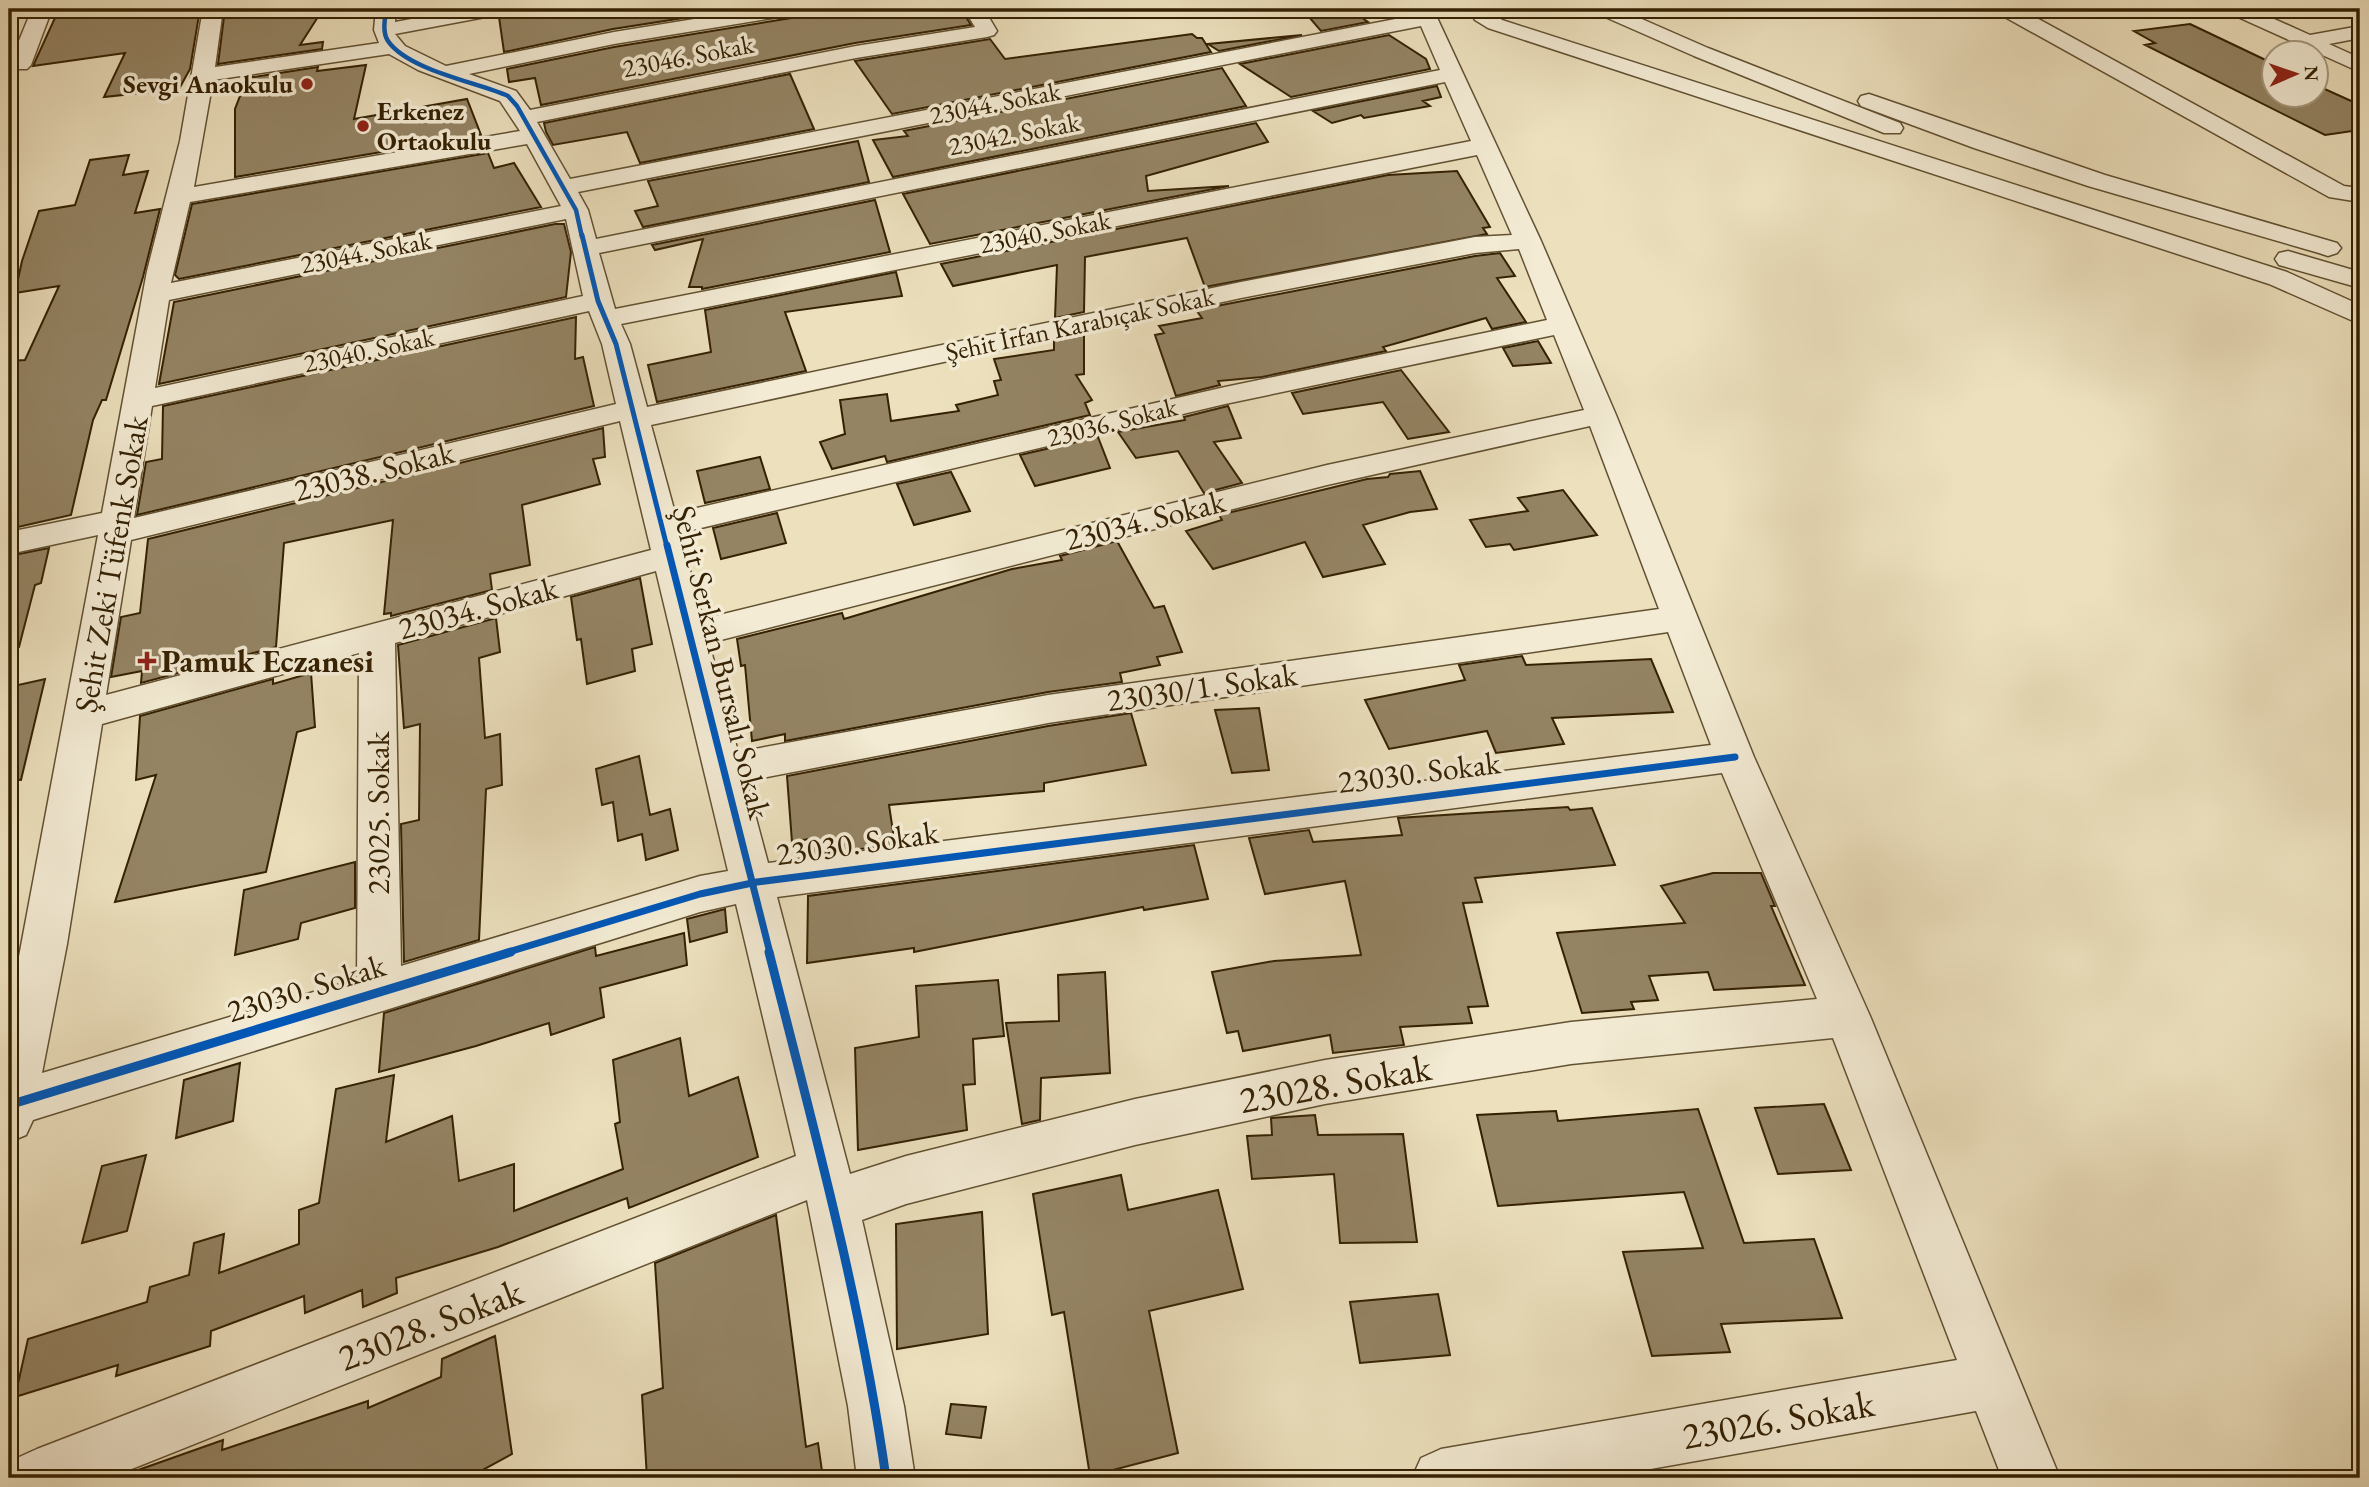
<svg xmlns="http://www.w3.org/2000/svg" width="2369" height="1487" viewBox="0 0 2369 1487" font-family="'EB Garamond',serif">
<rect width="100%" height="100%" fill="#ece0bd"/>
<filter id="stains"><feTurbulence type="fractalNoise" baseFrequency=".00286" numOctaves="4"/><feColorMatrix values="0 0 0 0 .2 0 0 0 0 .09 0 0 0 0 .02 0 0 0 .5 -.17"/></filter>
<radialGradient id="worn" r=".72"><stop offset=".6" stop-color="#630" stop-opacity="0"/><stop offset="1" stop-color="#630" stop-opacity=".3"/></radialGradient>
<path fill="#948464" stroke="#342103" stroke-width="2" d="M59,9H200L190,69L179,89L104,97L125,53L33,66Z
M225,9H242V14L281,9H323L300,45L323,42L322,49L218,64Z
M549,9H741L613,29L504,52L499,17L506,13Z
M803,9H927L930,12L961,9L971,25L855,43L541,105L535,78L509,82L507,69L614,47L791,18Z
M1354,12L1368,22L1321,31L1309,17Z
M2190,24L2274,64V94H2316V85L2360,105V130L2325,135L2145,45L2155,43L2134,31Z
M1192,34L1197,38H1202L1211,52L892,114L855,61L990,39L1005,59Z
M1302,35L1219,51L1208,44Z
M1389,35L1426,59L1430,69L1291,97L1240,64Z
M366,65L354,119L467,99L481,135L235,177V109L247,78L318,67L317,71Z
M1222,68L1246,106L893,177L873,140L908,136L904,131Z
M790,74L814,129L640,163L627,132L553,145L546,132L544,123Z
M1437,86L1441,97L1423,101L1430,106L1364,118L1361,115L1332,123L1313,111Z
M1256,123L1268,142L1146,176L1148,191L1229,186L930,244L903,194Z
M858,141L869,182L643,227L635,211L658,206L648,181Z
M488,153L494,168L514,163L541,207L179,279L175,275L192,204Z
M129,155L123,175L148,171L135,213L160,209L143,277L106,400H102L93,420L71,515L9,529V361L25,360L59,286L15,293L22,261L39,211L75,205L90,160Z
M1457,171L1490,227L1483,228L1487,234L1205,287L1187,238L1085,257L1084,312L1055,318L1057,265L953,286L941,264L1388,175Z
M875,200L890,252L702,289V287H689L703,239L655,250L652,245Z
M555,224H564L571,252L566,297L159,384L174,302Z
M1500,253L1515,276L1497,278L1526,322L1492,329L1486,318L1383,347L1386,351L1262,377L1218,381L1220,385L1176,396L1155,335L1164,333L1159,326L1202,318L1196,310L1475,256Z
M896,272L902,296L785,312L806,371L657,402L648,365L711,352L705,310Z
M576,317L575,359L583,357L594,406L137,515L146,462L162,459L163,406Z
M1084,334V374L1076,375L1092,400L1085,403L1090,415L887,462L885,456L832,469L820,442L845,434L840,400L887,394L891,421L959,411L956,405L998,395L994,381L1001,380L994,359L1054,350V341Z
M1538,341L1551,363L1513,366L1503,348Z
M1401,370L1449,432L1408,439L1383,402L1303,414L1292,393Z
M1228,406L1241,438L1214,442L1242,483L1204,493L1178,451L1136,458L1118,432L1185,420L1184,417Z
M603,428L605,457L593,459L600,484L522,505L530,565L490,574L492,590L391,616V613L384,614L393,520L284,543L276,647L141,683L142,671L111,677L121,617L140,613L148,539Z
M1098,437L1110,468L1035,486L1020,455Z
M760,457L770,489L705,503L697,471Z
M1420,471L1437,509L1410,512L1363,525L1385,564L1323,577L1305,542L1213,569L1186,531L1222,520L1219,515L1257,506L1367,479L1388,477L1390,474Z
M951,472L970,511L914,525L897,484Z
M1563,490L1597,535L1514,550L1510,544L1486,547L1470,520L1528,511L1518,498Z
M777,513L786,543L721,559L713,528Z
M1117,541L1154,608L1164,606L1182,652L1157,657L1160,665L1120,673L1122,682L1048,692L785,741V734L752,741L745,665L741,666L737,639L842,613L844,619L1012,569L1062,560L1060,556Z
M49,548L41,583L35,585L19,647L9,646V556Z
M640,578L652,644L632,649L635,671L587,684L581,639L577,640L571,597Z
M496,618L500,652L479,658L485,738L500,734L502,785L486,789L479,940L404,962L401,824L419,820L420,724L404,728L398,645Z
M1522,656L1526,665L1651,659L1673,712L1552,718L1564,744L1496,753L1487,731L1389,749L1365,700L1465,680L1459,665Z
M311,673L315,727L297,732L266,872L115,902L156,775L136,780L140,716L273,679V684Z
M45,679L21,780L9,779V687Z
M1259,708L1269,770L1232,773L1215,710Z
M1131,713L1146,765L1044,783V791L889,805L895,845L809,855V839L792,842L787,776L1048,726Z
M639,756L650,815L670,809L678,850L646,860L642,834L618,841L613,802L602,805L596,769Z
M1568,807L1570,810L1592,808L1615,865L1475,878L1482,902L1463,903L1488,1006L1468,1007L1472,1023L1400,1027L1404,1045L1333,1053L1330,1035L1243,1051L1238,1031L1227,1033L1212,972L1274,961L1361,955L1345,881L1265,894L1249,838L1309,830L1313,842L1402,835L1398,818Z
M1194,845L1208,899L1144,910L1143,907L914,952V948L807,963L808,896Z
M355,862V908L301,923L298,939L235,955L244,890Z
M1713,873H1761L1775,906H1771L1805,985L1714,990L1708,972L1649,976L1658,1000L1631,1002L1634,1009L1582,1013L1557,933L1685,923L1661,886Z
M725,909L727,932L690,942L687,919Z
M684,933L687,965L600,988L604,1017L551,1035L549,1023L476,1046L379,1072L384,1013L595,947L596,956Z
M1105,972L1110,1073L1041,1078L1040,1120L1022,1124L1006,1023L1059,1021L1058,975Z
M998,980L1004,1036L973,1039L975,1084L963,1085L967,1130L858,1150L855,1048L919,1037L916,986Z
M680,1038L689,1096L738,1077L758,1157L629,1208L627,1198L498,1247L396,1278L397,1293L363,1307L362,1290L305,1313L304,1296L211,1331L210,1346L116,1376L118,1365L15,1397L28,1339L147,1302L150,1287L189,1275L194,1243L224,1234L219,1273L299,1244V1210L319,1203L336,1089L394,1075L386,1142L452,1116L459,1181L514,1164V1211L623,1169L615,1124L620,1122L613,1060Z
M240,1063L233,1121L176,1138L184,1080Z
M1824,1104L1851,1170L1778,1174L1755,1108Z
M1698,1109L1744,1243L1814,1239L1842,1318L1721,1324L1730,1352L1652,1356L1623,1252L1703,1248L1684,1192L1498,1206L1477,1115L1556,1111L1558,1121Z
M1315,1115L1318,1135L1403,1134L1417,1242L1340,1243L1334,1174L1252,1179L1247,1136L1272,1135L1271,1118Z
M146,1155L127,1231L82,1243L102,1166Z
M1121,1175L1128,1210L1218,1190L1243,1289L1149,1311L1178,1453L1090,1476L1064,1312L1052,1315L1033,1194Z
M982,1212L988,1334L897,1349L896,1224Z
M776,1215L806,1447L818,1443L823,1478H647L642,1395L663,1388L655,1263Z
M1438,1294L1450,1355L1360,1363L1350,1302Z
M495,1336L512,1454L468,1478H128L127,1474L223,1440L222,1450L368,1401V1408L441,1377L442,1359Z
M951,1404L986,1407L981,1438L946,1434Z"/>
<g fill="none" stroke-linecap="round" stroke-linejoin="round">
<g stroke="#625132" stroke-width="3">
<path id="minor" d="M32,9H52L31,65L27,69H13L9,65Z
M203,9H223L215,67L379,43L374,30L376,9H396L395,22L466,9H506L503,13L496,15L395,34L405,46L446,66L614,32L756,9H801L791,15L614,44L469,74L516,91L530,110L856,46L975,27L964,9H984L997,31L994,35L987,37L856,58L537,122L570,179L1416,15L1413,9H1433L1541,241L1616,415L1754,757L1870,1016L2060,1478H2002L1976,1411L1600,1478H1412L1421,1458L1441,1449L1957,1360L1833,1038L1571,1064L1325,1104L1135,1145L906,1204L862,1220L904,1406L915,1478H857L848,1406L807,1200L109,1478H9L17,1458L37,1449L796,1156L736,904L700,912L33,1120L26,1135L9,1142V1010L98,535L9,554V532L102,513L147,271L180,141ZM1421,26L1440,70L596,239L588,210L578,192ZM389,54L418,70L500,101L520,131L194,187L213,80ZM1445,82L1471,141L615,309L599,253ZM527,144L561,206L171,283L190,202ZM1477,155L1512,235L1475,237L1241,282L647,407L630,344L621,324ZM566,219L583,296L155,388L169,300ZM1519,249L1547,320L1225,387L675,513L651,425L1241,298L1475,253ZM589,311L602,344L616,404L134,518L152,406ZM1554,335L1584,410L1327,465L703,619L680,533L1225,404ZM620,421L651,550L106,695L131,540ZM1590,426L1659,609L1048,695L738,752L709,643L1327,485ZM656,571L728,871L700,876L401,966L395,643ZM1668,632L1711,745L768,863L746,781L1048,723ZM359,653L357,979L42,1073L67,944L102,724ZM1722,773L1817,999L1571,1022L1325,1060L1135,1099L906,1156L850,1174L777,897Z
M1469,9H1489L1502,20L2287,272L2360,305V324L2269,284L1488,28L1475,20Z
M1593,9H1619L1708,48L1900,123L1903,128L1900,133H1884L1694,56L1596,13Z
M2002,9H2043L2040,13L2031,15L2344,186L2360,188V202L2329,197L2003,16L2000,12Z
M2226,9H2252L2310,35L2360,26V38L2329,44L2360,58V72L2229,13Z
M1869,94L2105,175L2337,243L2341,248L2337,253L2328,256L2319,253L2088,186L1974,148L1861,106L1858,101L1861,96Z
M2288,251L2360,272V288L2279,265L2275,259L2279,253Z"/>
</g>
<use href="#minor" fill="#f3ebd4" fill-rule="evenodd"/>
<g stroke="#f3ebd4" stroke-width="7">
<path id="cycleway-far3" d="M386,9C385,19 382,32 388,41C408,70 476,82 508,96L517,106L576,210L582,237"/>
</g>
<g stroke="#f3ebd4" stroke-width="9">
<path id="cycleway-far2" d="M582,235L598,301L616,344L667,547"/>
</g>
<g stroke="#f3ebd4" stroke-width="11">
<path id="cycleway-far1" d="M667,545L770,953
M505,953L700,894L757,882L1735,757"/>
</g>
<g stroke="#f3ebd4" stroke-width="13">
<path id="cycleway" d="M769,952C813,1126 861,1300 886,1478
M9,1105L511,952"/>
</g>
<use href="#cycleway-far3" stroke="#0057b8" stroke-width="4.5"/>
<use href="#cycleway-far2" stroke="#0057b8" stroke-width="5"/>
<use href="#cycleway-far1" stroke="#0057b8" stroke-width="7"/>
<use href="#cycleway" stroke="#0057b8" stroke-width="9"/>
</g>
<g fill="#8f2418" stroke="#f3ebd4" stroke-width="2.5">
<circle cx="307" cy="84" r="7"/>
<circle cx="363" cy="126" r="7"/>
<path d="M143.5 650.5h7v7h7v7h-7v7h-7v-7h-7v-7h7z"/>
</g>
<g text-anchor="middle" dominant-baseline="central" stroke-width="7" stroke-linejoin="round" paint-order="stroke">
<g font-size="26" fill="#342103" stroke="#f3ebd4">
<text transform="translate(688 56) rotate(-11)">23046. Sokak</text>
<text transform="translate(995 103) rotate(-11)">23044. Sokak</text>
<text transform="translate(1014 134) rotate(-11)">23042. Sokak</text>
<text transform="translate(1045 232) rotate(-11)">23040. Sokak</text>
<text transform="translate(366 252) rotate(-11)">23044. Sokak</text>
<text transform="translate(1080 324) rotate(-12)">Şehit İrfan Karabıçak Sokak</text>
<text transform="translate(369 350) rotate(-12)">23040. Sokak</text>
<text transform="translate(1112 422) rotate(-14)">23036. Sokak</text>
</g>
<g font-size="26" font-weight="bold" fill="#342103" stroke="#f3ebd4" text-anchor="end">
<text x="293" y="84">Sevgi Anaokulu</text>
<text x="377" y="111" text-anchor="start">Erkenez<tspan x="377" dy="30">Ortaokulu</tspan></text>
</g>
<g font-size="32" fill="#342103" stroke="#f3ebd4">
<text transform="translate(374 471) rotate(-14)">23038. Sokak</text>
<text transform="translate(1145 520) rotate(-14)">23034. Sokak</text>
<text transform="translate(111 564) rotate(-80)">Şehit Zeki Tüfenk Sokak</text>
<text transform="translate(478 608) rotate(-15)">23034. Sokak</text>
<text transform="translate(722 662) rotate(76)">Şehit Serkan Bursalı Sokak</text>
<text transform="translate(1202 687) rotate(-8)">23030/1. Sokak</text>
<text transform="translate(1419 772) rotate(-7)">23030. Sokak</text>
<text transform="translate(378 813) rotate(-90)">23025. Sokak</text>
<text transform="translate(857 843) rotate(-8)">23030. Sokak</text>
<text transform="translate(306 988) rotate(-17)">23030. Sokak</text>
</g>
<g font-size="32" font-weight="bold" fill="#342103" stroke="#f3ebd4" text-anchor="start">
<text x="161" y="661">Pamuk Eczanesi</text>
</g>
<g font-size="38" fill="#342103" stroke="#f3ebd4">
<text transform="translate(1335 1083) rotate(-10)">23028. Sokak</text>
<text transform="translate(430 1324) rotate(-21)">23028. Sokak</text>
<text transform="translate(1778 1419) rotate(-10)">23026. Sokak</text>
</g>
</g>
<rect width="2369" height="1487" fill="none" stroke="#ece0bd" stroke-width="35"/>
<rect x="10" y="10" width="2348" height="1466" fill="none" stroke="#342103" stroke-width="3.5"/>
<rect x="18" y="18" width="2334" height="1452" fill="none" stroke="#342103" stroke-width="2"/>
<g transform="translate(2295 74) rotate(88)"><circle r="33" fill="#f3ebd4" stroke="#a79a80" stroke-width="2"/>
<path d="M0-5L12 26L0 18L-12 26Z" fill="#8f2418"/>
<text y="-10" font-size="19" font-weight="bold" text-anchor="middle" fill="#342103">N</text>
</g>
<rect width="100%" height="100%" filter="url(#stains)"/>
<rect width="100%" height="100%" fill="url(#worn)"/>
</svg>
